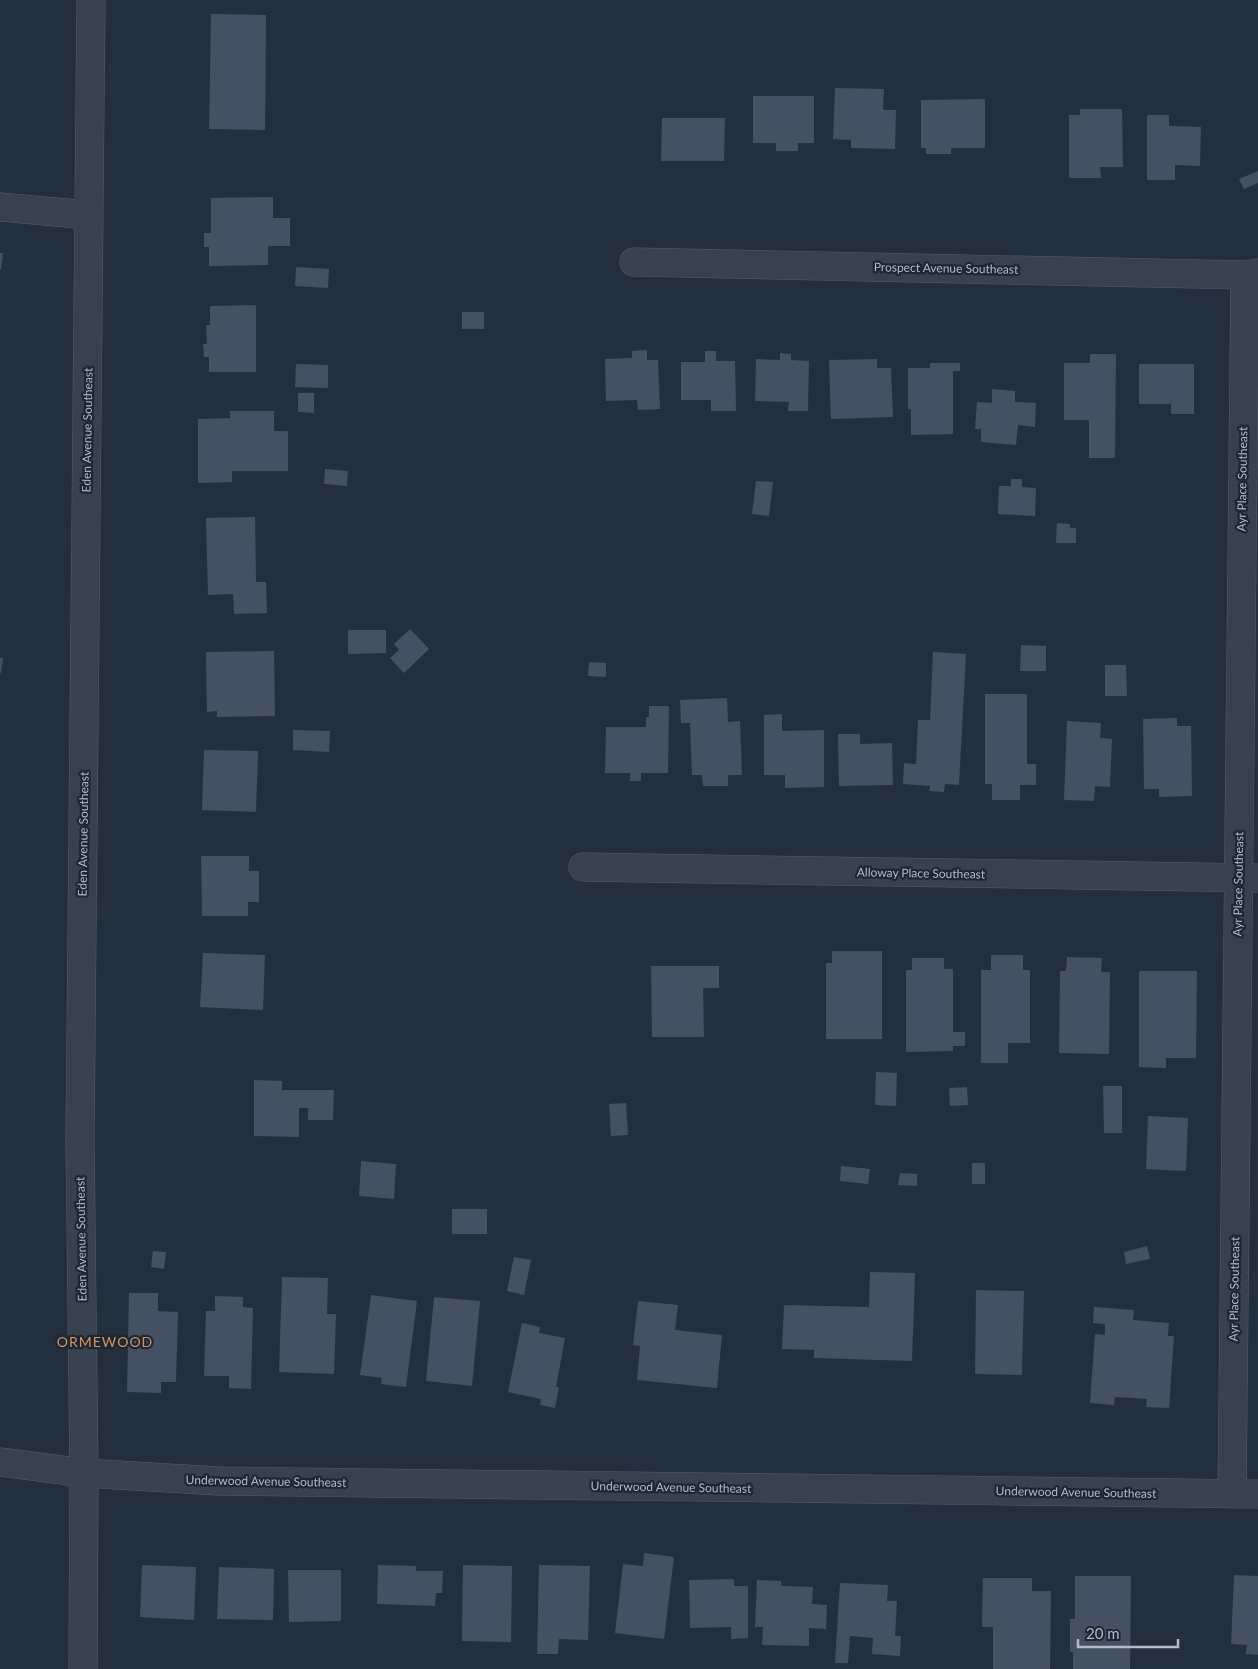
<svg xmlns="http://www.w3.org/2000/svg" width="1258" height="1669" viewBox="0 0 1258 1669" font-family="Lato,sans-serif">
<rect width="100%" height="100%" fill="#242f3e"/>
<path fill="#455162" d="M211,14L266,15L265,130L209,129Z
M835,88L884,89L883,110H896L895,149L851,148V140L833,139Z
M753,96H814V143H798V151H776V143H753Z
M985,99V148H951V154H926V148H921V100Z
M1080,109H1122L1123,167H1100L1101,178H1069V115H1080Z
M1147,115H1169V126L1201,127L1200,166L1175,165V180H1147Z
M662,118H725L724,161H661Z
M1258,171V183L1244,189L1239,179Z
M273,197V218H290V246H268V265L209,266V247H204V233H211V198Z
M0,253H3L1,270L0,269Z
M296,267L329,269L328,288L295,286Z
M256,305V372H209V357H204L203,344H207L206,325H210V306Z
M462,312H484V329H462Z
M647,350V360H658L660,409L638,410L637,400L606,401L605,359L632,358V351Z
M705,351H716V361H735L736,411H711V400H681V362H705Z
M780,353L791,354V360L809,361L808,411H788L789,402L755,401L756,359L780,360Z
M1090,354H1116L1115,458H1089V420H1064V363H1090Z
M877,359V368H891L893,417L831,419L829,360Z
M930,363H960V371H953V434L911,435V409H908V368H930Z
M296,364L328,365V388L295,387Z
M1139,364H1194V414H1171V404H1139Z
M992,389L1015,391V402L1036,403L1035,427L1018,425L1016,445L981,442V429H975L977,402L992,403Z
M298,393H314V413L298,412Z
M230,411H274V431H288V471H232V482L198,483V419L230,418Z
M325,469L348,471L347,486L324,484Z
M1011,479H1022V487L1036,488L1035,516L998,514L999,486H1011Z
M756,481L773,482L769,516L752,514Z
M255,517L256,582H266L267,613L234,614L233,594L208,595L206,518Z
M1057,523L1070,524V528H1076V543H1056Z
M410,629L429,649L404,673L390,658L399,650L394,644Z
M348,630H386V653L348,654Z
M1021,645L1046,646V671H1020Z
M274,651L275,716L217,717V711L207,712L206,652Z
M933,652L966,654L959,785L945,784L944,792L929,791L930,786L903,784L904,763L916,764L918,720H930Z
M0,658H3L1,673H0Z
M589,662L606,663V677L588,676Z
M1105,665H1126L1127,696H1105Z
M985,694H1027V764H1036V785H1020V800H992V784H985Z
M727,698L728,722L740,721L742,775H728V786H703L702,775H692L690,723H681L680,700Z
M649,706H669L668,773H641V781H630V773H605L606,727H646V717H649Z
M782,714V731L824,730V787L785,788V775H764V715Z
M1177,718V726H1191L1192,796L1159,797V789H1144L1143,719Z
M1067,721L1101,723L1100,738L1112,739L1110,787L1095,786L1094,801L1064,800Z
M293,730L330,731L329,752L293,750Z
M838,734H860V744L892,743L893,785L839,786Z
M204,750L258,751L256,812L202,810Z
M201,856H249V871H259V902H248V916H202Z
M832,951H882V1039H826V963H832Z
M203,953L265,955L263,1010L200,1007Z
M991,955H1023V970H1030V1043H1008V1063H981V970H991Z
M1067,957L1102,958L1101,972H1110L1109,1054L1059,1053L1060,971H1066Z
M912,958H944V969H953V1032H965V1046H953V1051L906,1052V970H912Z
M651,966H719V988H703L704,1037H652Z
M1139,971H1197L1196,1058H1166V1068L1139,1067Z
M876,1072L897,1073L896,1106L875,1105Z
M254,1080L282,1081V1090H334L333,1120H308V1108H299V1137L254,1136Z
M1103,1086H1122V1133H1104Z
M967,1087L968,1105L950,1106L949,1088Z
M626,1103L628,1135L611,1136L609,1104Z
M1148,1116L1188,1118L1186,1171L1146,1169Z
M361,1161L396,1164L394,1199L359,1196Z
M972,1163H985V1184H972Z
M841,1166L870,1169L868,1184L840,1181Z
M900,1173L917,1174V1186L898,1185Z
M452,1209H487V1234H452Z
M1147,1246L1150,1259L1126,1264L1124,1252Z
M153,1251L166,1252L164,1269L151,1267Z
M514,1257L531,1260L524,1295L507,1291Z
M870,1272L915,1273L912,1361L814,1358V1350L782,1349L784,1305L869,1307Z
M282,1277L328,1278L327,1314H336L334,1374L279,1372Z
M976,1290L1024,1291L1022,1375L975,1374Z
M129,1293H158V1311L178,1312L176,1382H161V1393L127,1392Z
M371,1295L417,1301L406,1387L381,1384L382,1378L360,1375Z
M215,1296L243,1297V1307L253,1308L251,1389L229,1388V1376H204L206,1311H215Z
M434,1297L480,1301L472,1386L426,1381Z
M638,1301L678,1305L675,1330L722,1335L717,1388L637,1380L640,1346L633,1345Z
M1094,1307L1134,1310L1133,1320L1169,1323L1168,1336H1174L1169,1408L1146,1407L1147,1399L1115,1397L1114,1405L1090,1403L1095,1334L1105,1335V1324L1093,1323Z
M522,1323L540,1327L539,1333L565,1338L556,1387H559L555,1408L540,1405L541,1399L508,1392Z
M644,1553L674,1557L664,1639L615,1633L623,1564L643,1566Z
M142,1565L196,1567L194,1620L140,1617Z
M378,1565L416,1566V1571H443L442,1593H436L435,1606L377,1604Z
M463,1565L512,1566L511,1642L462,1641Z
M539,1565L590,1566L588,1640L559,1639L558,1654H537Z
M219,1567L274,1569L273,1620L217,1619Z
M288,1570H341V1621L289,1622Z
M1234,1575L1258,1576V1655L1246,1654L1247,1645L1231,1644Z
M1075,1576H1131L1130,1669H1073V1652H1070V1619H1075Z
M983,1578H1032V1591H1051L1050,1669H993V1627H982Z
M734,1579V1586H748V1638L731,1639V1627L690,1628L689,1580Z
M757,1580L781,1581V1586L813,1587L812,1604L827,1605L826,1629L809,1628V1646L762,1645L763,1627H755Z
M840,1583L888,1585L887,1601H897L895,1636H901L900,1656L872,1654L873,1638L850,1636L848,1663H835Z"/>
<g fill="none" stroke-linecap="round" stroke-linejoin="round">
<g stroke="#565f6c" stroke-width="29">
<path id="minor" d="M0,207L89,215
M634,262L1245,275L1258,273
M583,867L1258,878
M0,1462L84,1473L218,1481L1258,1494
M1232,1494L1245,275
M83,1669L84,1473L80,1139L91,0"/>
</g>
<use href="#minor" stroke="#38414e" stroke-width="28"/>
</g>
<g text-anchor="middle" dominant-baseline="central" stroke-width="4.5" stroke-linejoin="round" paint-order="stroke">
<g font-size="12" fill="#b4bcc9" stroke="#1d2633">
<text transform="translate(946 268) rotate(1)">Prospect Avenue Southeast</text>
<text transform="translate(87 430) rotate(-89)">Eden Avenue Southeast</text>
<text transform="translate(1242 479) rotate(-89)">Ayr Place Southeast</text>
<text transform="translate(83 834) rotate(-89)">Eden Avenue Southeast</text>
<text transform="translate(921 873) rotate(1)">Alloway Place Southeast</text>
<text transform="translate(1238 884) rotate(-89)">Ayr Place Southeast</text>
<text transform="translate(81 1239) rotate(-91)">Eden Avenue Southeast</text>
<text transform="translate(1234 1289) rotate(-89)">Ayr Place Southeast</text>
<text transform="translate(266 1481) rotate(1)">Underwood Avenue Southeast</text>
<text transform="translate(671 1487) rotate(1)">Underwood Avenue Southeast</text>
<text transform="translate(1076 1492) rotate(1)">Underwood Avenue Southeast</text>
</g>
<g font-size="14" letter-spacing="1" fill="#d59563" stroke="#1d2633">
<text x="105" y="1341">ORMEWOOD</text>
</g>
</g>
<path d="M1078 1639v8h100v-8" fill="none" stroke="#b4bcc9" stroke-width="2.5"/>
<text x="1086" y="1639" font-size="15" fill="#b4bcc9" stroke="#1d2633" stroke-width="4" paint-order="stroke">20 m</text>
</svg>
